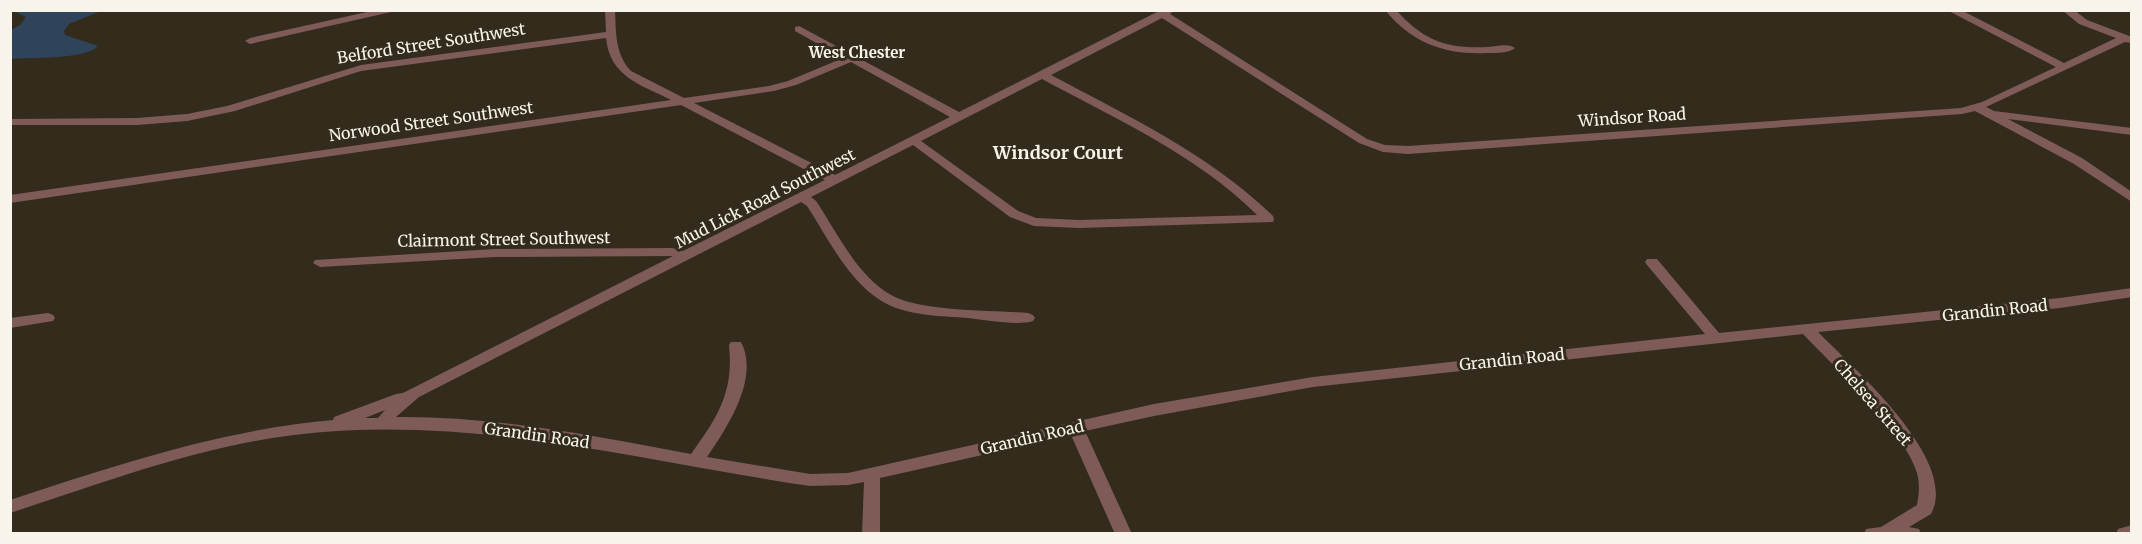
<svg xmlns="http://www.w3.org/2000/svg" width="2142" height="544" viewBox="0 0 2142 544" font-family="Merriweather,serif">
<rect width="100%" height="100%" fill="#332c1d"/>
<path fill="#2f445a" d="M11,10L101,11L69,24L64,31L65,35L98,46C85,60 31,57 11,59V30L20,25L26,17Z"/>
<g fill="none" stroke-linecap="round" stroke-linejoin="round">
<path fill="#7f5b57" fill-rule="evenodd" d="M376,10H400L250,44L245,41L250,38Z
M605,10H615C616,33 615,54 631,71L684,98L769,86L788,81L843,58L795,31V27L799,26L959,112L1161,10H1175L1170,14L1367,139L1385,145L1408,146L1961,108L1982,102L2056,67L1947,10H1961L2064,63L2116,38L2079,24L2062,10H2074L2087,20L2132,37V43L2125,42L1986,107L1994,111L2132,128V135L2008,119L2082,158L2132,192V202L2074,164L1975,111L1962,114L1408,154L1383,152L1359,143L1162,18L1051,75C1128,116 1209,154 1273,216L1274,219L1273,222L1079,228L1034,226L1010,217L913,145L811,197L816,201C837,232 857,276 891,295C922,312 991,310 1028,313L1033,315L1035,318L1033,321C1017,326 986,320 969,318C941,316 904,316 880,300C847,279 828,238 807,206L801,202L419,397L396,417C495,416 594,436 691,454C718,417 734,392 729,345L731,342H741C760,378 727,428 707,457L810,474L848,473L1154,404L1313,377L1705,334L1647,265L1645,262L1647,259H1657L1719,333L2060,298L2132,288V297L2060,308L1818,332C1853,368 1960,460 1931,514L1909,527L1919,529L1921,534H1864L1866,529L1881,527L1917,505C1919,494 1920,484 1917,473C1905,431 1835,368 1803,334L1313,387L1154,416L1085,431L1132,534H1115L1071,435L880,478V534H862L864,482L848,485L810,486C639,461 468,413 294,435C196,447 104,483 10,513V500C116,465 221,430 333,420L334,417L396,394L403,393L673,256L495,257L320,267L313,263L315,260L495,249L672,248L683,251L825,180L681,105L10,203V195L671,100C640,84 610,77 606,38L361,71L235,111L187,121L137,125H10V119L137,118L187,114L227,106L361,65L606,32ZM851,62L950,117L835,175L694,103L774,91L796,85ZM1042,79C1116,119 1197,155 1257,215L1079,220L1036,218L1018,211L921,141ZM385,410L378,418H365Z
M1385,10H1396C1424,41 1447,49 1488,47C1497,46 1508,43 1515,48C1509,53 1497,53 1488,53C1446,55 1413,44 1385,10Z
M48,313L53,315L55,318L53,321L10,328V318Z
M2132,525V534H2116L2118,529Z"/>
</g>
<g text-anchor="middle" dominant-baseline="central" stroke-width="6" stroke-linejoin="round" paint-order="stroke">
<g font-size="15" font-weight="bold" fill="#f8f4ea" stroke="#332c1d">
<text x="857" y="52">West Chester</text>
</g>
<g font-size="16" fill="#f8f4ea" stroke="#332c1d">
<text transform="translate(431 43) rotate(-9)">Belford Street Southwest</text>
<text transform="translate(1632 117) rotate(-4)">Windsor Road</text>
<text transform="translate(431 121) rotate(-8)">Norwood Street Southwest</text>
<text transform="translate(765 198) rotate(-27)">Mud Lick Road Southwest</text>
<text transform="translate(504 239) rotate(-1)">Clairmont Street Southwest</text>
<text transform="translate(1995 310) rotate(-6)">Grandin Road</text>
<text transform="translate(1512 359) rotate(-6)">Grandin Road</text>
<text transform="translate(1873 402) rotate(49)">Chelsea Street</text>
<text transform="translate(537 435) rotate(8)">Grandin Road</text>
<text transform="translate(1032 437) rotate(-13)">Grandin Road</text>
</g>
<g font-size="18" font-weight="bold" fill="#f8f4ea" stroke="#332c1d">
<text x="1058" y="152">Windsor Court</text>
</g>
</g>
<rect width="2142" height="544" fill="none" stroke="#f8f4ea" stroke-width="24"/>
</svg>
